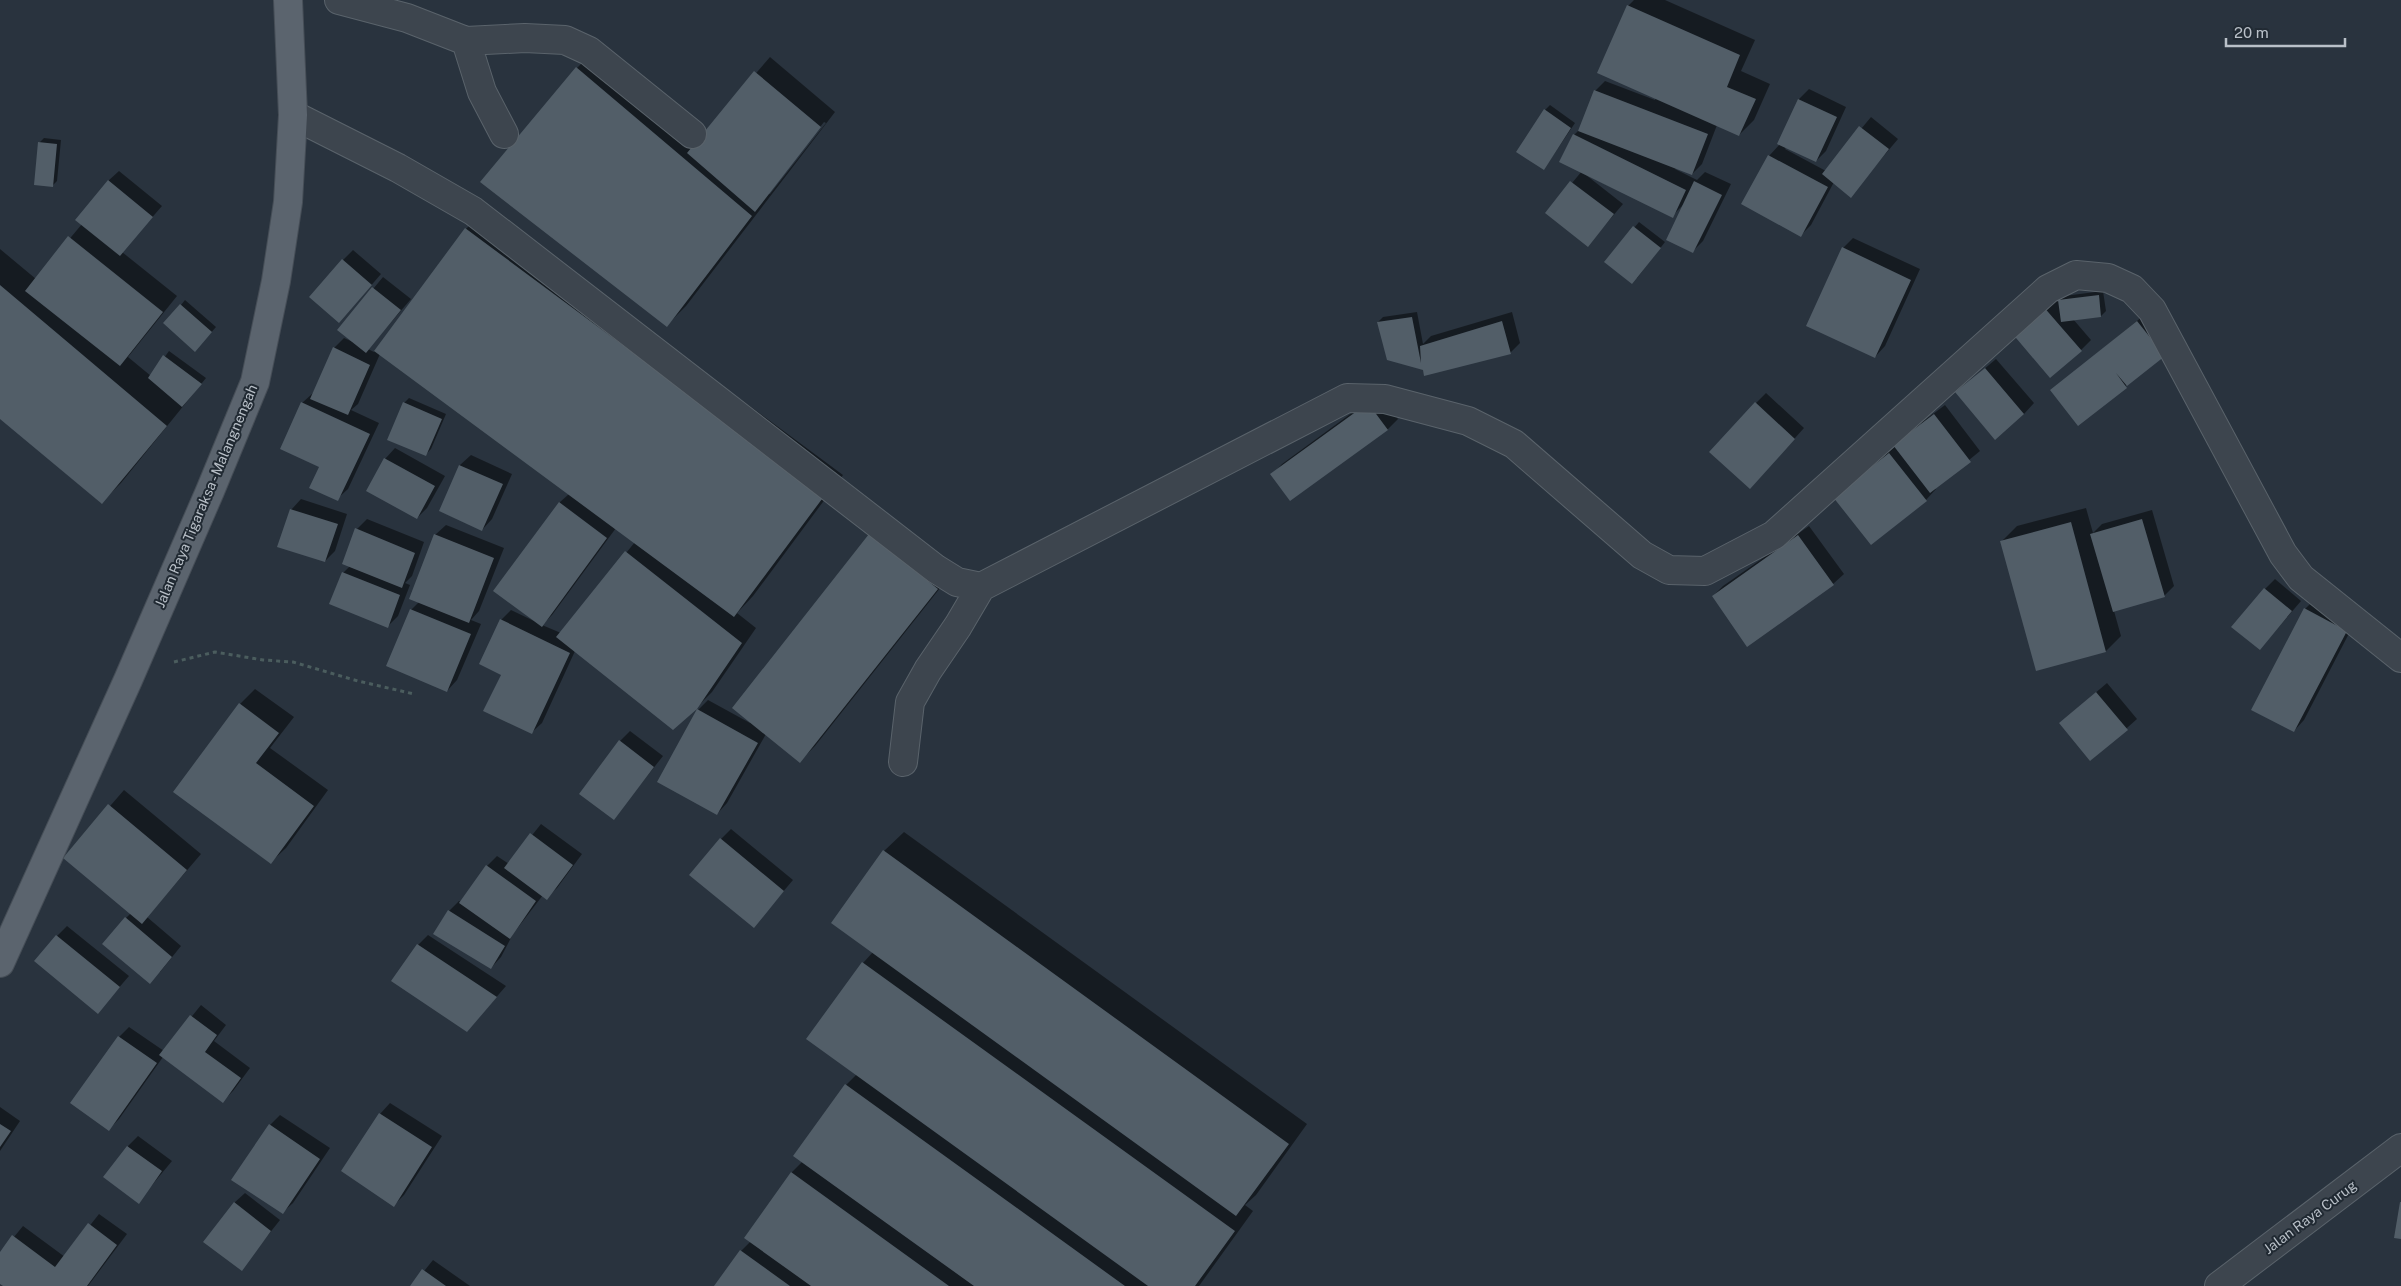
<svg xmlns="http://www.w3.org/2000/svg" width="2401" height="1286" viewBox="0 0 2401 1286" font-family="'Public Sans',sans-serif">
<rect width="100%" height="100%" fill="#29333e"/>
<path fill="#0007" fill-rule="evenodd" d="M1634,0H1665L1755,40L1741,71L1770,84L1754,120L1739,135L1717,125L1702,164L1692,174L1676,168L1675,169L1697,180L1705,172L1731,184L1703,241L1693,251L1683,205L1672,216L1586,175L1623,204L1588,245L1547,213L1582,171L1574,135L1581,128L1595,91L1605,81L1655,100L1656,98L1628,6Z
M597,48L701,137L770,57L835,112L686,306L667,325L482,182L577,68ZM824,122L826,123L770,194H767Z
M1809,89L1846,107L1826,151L1816,161L1786,147L1785,149L1826,171L1871,117L1898,139L1850,196L1834,182L1811,225L1801,235L1769,156L1780,144L1799,99Z
M1550,105L1575,123L1548,163L1545,110Z
M44,138L61,140L57,181L52,186L39,143Z
M119,171L162,206L122,252L177,296L128,357L151,376L169,351L206,378L121,483L101,503L0,418V249L36,279L82,224L108,181Z
M485,210L843,475L753,596L737,613L756,628L712,692L696,708L575,651L542,723L531,733L502,674L501,620L511,610L534,621L495,591L560,502L569,494L380,354L358,404L351,410L379,423L348,489L337,499L320,466L302,403L313,393L334,348L344,338L353,342L339,330L383,277L411,299L368,349L374,352L466,229ZM616,528L635,542L561,633L542,625L552,615Z
M1639,222L1665,242L1637,278L1606,262Z
M1853,238L1920,269L1885,346L1875,357L1843,248Z
M353,250L381,274L349,311L343,260Z
M2103,291L2106,311L2101,316L2073,319L2091,340L2081,350L2013,332L2053,296L2058,302L2064,296Z
M185,300L216,327L200,345L181,305Z
M1417,312L1423,344L1431,336L1512,312L1520,343L1510,353L1424,366L1378,322L1383,317Z
M2148,312L2175,345L2079,424L2052,390Z
M1996,359L2034,403L2024,414L1957,392Z
M1379,393L1398,419L1388,429L1290,500L1272,475L1282,464Z
M1766,393L1804,428L1760,477L1756,403Z
M409,398L446,414L431,449L426,454L404,403Z
M1945,405L1980,451L1935,488L1936,489L1926,500L1871,543L1845,487L1896,446L1905,435Z
M395,448L445,476L427,508L417,518L385,459Z
M471,455L512,474L492,519L482,530L440,511L460,465Z
M301,499L347,514L335,551L325,561L291,510Z
M2086,508L2093,533L2102,524L2152,510L2174,586L2164,596L2114,611L2121,636L2106,651L2037,670L2002,541L2017,526Z
M367,519L424,542L412,576L405,583L410,585L398,616L388,626L343,573L350,566L357,529Z
M446,525L504,548L479,611L471,620L481,624L457,680L447,691L411,610L419,602L435,535Z
M1809,526L1844,574L1833,584L1713,596L1723,586Z
M870,535L952,573L815,746L800,761L766,734L727,803L717,814L698,710L708,700L750,723Z
M2275,579L2301,601L2260,649L2265,589Z
M2315,599L2356,620L2304,720L2294,731L2305,609Z
M2107,683L2137,719L2091,760L2060,723Z
M255,689L294,717L270,748L328,790L286,848L270,863L175,792L240,704Z
M630,731L663,756L614,818L620,741Z
M124,790L201,854L147,917L181,946L160,972L126,918L131,913L65,858Z
M541,824L582,854L557,888L546,898L543,895L513,934L501,957L491,968L449,911L459,901L461,902L487,866L497,856L509,864Z
M731,829L793,880L754,926L721,839Z
M904,832L1307,1124L1256,1195L1245,1205L1253,1211L1199,1286H715L741,1251L751,1241L791,1173L803,1161L846,1085L857,1074L808,1039L863,963L873,952L884,851Z
M67,926L129,976L98,1012L57,936Z
M428,935L506,986L467,1031L418,945Z
M201,1005L226,1025L214,1041L250,1068L233,1091L223,1101L163,1057L119,1119L109,1129L119,1037L129,1027L164,1051Z
M390,1103L442,1136L404,1195L394,1205L380,1114Z
M0,1107L20,1121L0,1151Z
M280,1115L330,1148L293,1203L282,1213L270,1125Z
M138,1136L172,1161L138,1202L128,1146Z
M245,1193L280,1220L241,1269L234,1203Z
M99,1214L127,1234L88,1286H4L0,1283V1254L23,1226L65,1257Z
M433,1260L470,1286H412Z"/>
<path fill="#525e68" d="M1627,5L1740,55L1727,87L1756,99L1739,136L1597,73Z
M576,67L752,216L667,327L480,182Z
M754,71L821,127L755,212L687,153Z
M1594,90L1708,134L1692,175L1578,131Z
M1798,99L1837,117L1816,162L1777,144Z
M1544,109L1571,128L1544,170L1516,152Z
M1859,126L1889,149L1851,198L1822,174Z
M1573,134L1686,190L1673,218L1559,162Z
M38,142L57,144L53,187L34,185Z
M1768,155L1828,187L1801,237L1741,204Z
M108,180L153,217L120,256L75,220Z
M1570,181L1614,214L1588,247L1545,213Z
M1694,181L1722,195L1693,253L1666,240Z
M1633,226L1661,248L1632,284L1604,262Z
M465,228L825,495L734,617L374,351Z
M68,236L163,312L120,366L25,291Z
M1842,247L1911,280L1875,358L1806,326Z
M342,259L372,285L339,323L309,297Z
M0,285L167,426L102,504L0,419Z
M372,287L401,310L366,353L337,330Z
M2099,295L2101,317L2061,322L2058,300Z
M180,304L212,332L195,352L163,323Z
M2042,305L2082,351L2050,378L2011,332Z
M1412,317L1421,363L1420,346L1502,321L1511,354L1424,376L1423,370L1387,360L1377,322Z
M2137,321L2165,356L2127,386L2116,373L2127,388L2078,426L2050,390Z
M333,347L370,365L348,415L310,399Z
M163,355L202,384L182,407L148,378Z
M1985,368L2024,414L1995,440L1955,392Z
M301,402L370,434L338,501L309,488L319,467L280,449Z
M403,402L442,419L426,456L387,440Z
M1755,402L1795,439L1750,489L1709,452Z
M1368,403L1388,430L1290,501L1270,474Z
M1934,414L1971,462L1930,493L1893,445Z
M1889,453L1927,501L1871,545L1833,497Z
M384,458L435,486L417,519L366,491Z
M459,465L503,484L482,531L439,511Z
M559,502L607,538L542,627L493,591Z
M290,509L338,524L325,562L277,547Z
M2142,519L2165,597L2113,612L2090,534Z
M2071,522L2106,652L2036,671L2000,541Z
M355,528L415,553L402,588L342,564Z
M434,534L494,558L469,623L409,599Z
M869,534L938,589L800,763L732,708Z
M1798,535L1834,585L1747,647L1712,596Z
M625,551L742,643L697,709L673,730L556,637Z
M342,572L400,595L388,628L329,604Z
M2264,588L2292,611L2260,650L2231,627Z
M2304,608L2347,631L2294,732L2251,710Z
M410,609L471,634L447,692L386,666Z
M500,619L570,653L532,734L483,711L501,675L479,664Z
M2096,692L2128,730L2090,761L2059,723Z
M239,703L279,733L256,763L314,806L271,864L173,792Z
M697,709L758,743L717,815L657,782Z
M619,740L654,767L614,820L579,794Z
M108,804L187,870L142,924L63,858Z
M530,833L573,865L547,900L504,868Z
M720,838L784,891L754,928L689,875Z
M883,850L1289,1144L1236,1216L831,923Z
M486,865L536,901L510,939L459,903Z
M448,910L505,946L491,969L433,934Z
M125,917L172,957L150,984L102,944Z
M56,935L120,987L98,1014L34,961Z
M417,944L497,997L467,1032L391,981Z
M862,962L1235,1231L1195,1286H1148L806,1039Z
M190,1015L217,1035L205,1052L241,1078L223,1103L159,1055Z
M118,1036L157,1063L109,1131L70,1103Z
M845,1084L1125,1286H974L793,1156Z
M379,1113L432,1147L394,1207L341,1171Z
M0,1124L11,1131L0,1147Z
M269,1124L320,1159L283,1214L231,1180Z
M127,1146L162,1171L139,1204L103,1177Z
M791,1172L949,1286H811L744,1238Z
M234,1202L271,1231L242,1271L203,1242Z
M2400,1202H2401V1239L2394,1238Z
M88,1223L117,1245L87,1286H3L0,1284V1252L12,1235L55,1267Z
M740,1250L790,1286H714Z
M422,1269L446,1286H410Z"/>
<g fill="none" stroke-linecap="round" stroke-linejoin="round">
<g stroke="#5a636b" stroke-width="30">
<path id="minor" d="M339,0L407,18L466,41L525,38L565,40L589,51L692,134
M466,41L482,92L504,134
M293,115L398,168L473,211L936,569L957,582L981,587L1347,398L1385,399L1468,421L1514,444L1642,555L1669,570L1705,571L1774,535L2048,289L2076,275L2108,278L2132,289L2152,310L2283,554L2301,578L2401,658
M903,762L910,702L928,670L958,626L981,587
M2219,1286L2401,1148"/>
</g>
<g stroke="#464e57" stroke-width="30">
<path id="major" d="M0,963L128,680L210,491L255,382L276,281L288,202L293,115L288,0"/>
</g>
<path stroke="#4b5d5e" stroke-width="3" stroke-dasharray="4 4" stroke-linecap="butt" d="M174,662L215,652L263,660L293,662L358,681L414,694"/>
<use href="#minor" stroke="#3d454e" stroke-width="28"/>
<use href="#major" stroke="#5b646e" stroke-width="28"/>
</g>
<g text-anchor="middle" dominant-baseline="central" stroke-width="4" stroke-linejoin="round" paint-order="stroke">
<g font-size="14" fill="#b9c0c8" stroke="#212a33">
<text transform="translate(206 496) rotate(-67)">Jalan Raya Tigaraksa - Malangnengah</text>
<text transform="translate(2310 1217) rotate(-37)">Jalan Raya Curug</text>
</g>
</g>
<path d="M2226 38v8h119v-8" fill="none" stroke="#b9c0c8" stroke-width="2.5"/>
<text x="2234" y="38" font-size="15" fill="#b9c0c8" stroke="#212a33" stroke-width="4" paint-order="stroke">20 m</text>
</svg>
